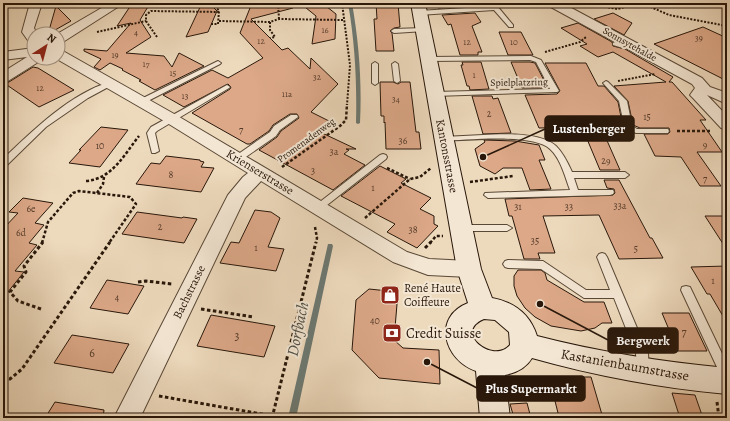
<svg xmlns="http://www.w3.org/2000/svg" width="730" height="421" viewBox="0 0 730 421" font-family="Alegreya,serif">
<rect width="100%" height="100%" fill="#edd9bc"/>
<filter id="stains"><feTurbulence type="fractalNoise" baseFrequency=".005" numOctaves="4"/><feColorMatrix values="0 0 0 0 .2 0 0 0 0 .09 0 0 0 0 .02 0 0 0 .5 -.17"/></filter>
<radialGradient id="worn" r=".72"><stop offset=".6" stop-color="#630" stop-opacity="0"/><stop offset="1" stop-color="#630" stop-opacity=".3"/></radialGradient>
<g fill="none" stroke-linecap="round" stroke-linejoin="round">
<path fill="#6c7871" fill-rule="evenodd" d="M348,3H352C359,43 362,82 360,123L358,124L356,123C357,82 355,43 348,3Z
M328,244H332L333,246L296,418H288Z"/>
</g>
<path fill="#dca888" stroke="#28170a" d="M202,3H209L217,11L208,32L186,37Z
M252,3H292L293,8L251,19L282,50L288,48L310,69L311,58L338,84L311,112L333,123L320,132L356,149H346L349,150L344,154L365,165L333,190L259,150L277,137L281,131L299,118L297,114H290L273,125L269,131L250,144H247L192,113L230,89L231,87L228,84L184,107L163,95L212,70L228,78L263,58L240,33Z
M300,3H322L336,14L335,39L312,44L316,16Z
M376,3H398L400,27L394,28L390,31L392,33L394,51H376L374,19H377Z
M436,3H469L471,6L438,8Z
M131,5H149L140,20L151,37L126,53L164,56L172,67L179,53L204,66L155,90L139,81L141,80L122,70L123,69L110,63L100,70L94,67L101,59L84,51V49L107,51L131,23L117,26Z
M56,6L71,21L48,34Z
M475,13L481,22L472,26L482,52H478V55H460L451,24L448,25L442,15Z
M613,13L632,23L624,35L594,19Z
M578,23L612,42L613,46L625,49L673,77L669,82H672L706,120H700L722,152H697L721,186H700L681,157L655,156L644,134H668L670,132L669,128H640L633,125L628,101L614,86L666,82L613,52L598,57L580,46L587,44L561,28Z
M703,27L727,38V81L654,44Z
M499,32H521L533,55H508Z
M462,62H481L489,89L470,90L469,86H467L461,65H463Z
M511,62H530L535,63L548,88H522Z
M545,63H586L598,86H604L618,102L623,127H601L620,170H600L582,127L539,128L525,95L557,94L560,91Z
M33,67L38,68L74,90L39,107L4,83L9,82Z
M380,82H393L398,84L401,82H410L416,132H419L421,149H386L385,122L384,123V116H381Z
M472,96H492L493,99L498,98L511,133L483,134Z
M101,127L128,130L100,167L69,163L81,150H79Z
M484,140L515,141L539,145L545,160H539L551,189L530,190L522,168H503L495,174L480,166L475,149L485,142Z
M166,156L200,160V161L204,162L201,167L214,168L201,192L136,184L151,163L160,164Z
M380,166L406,179L401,183L431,198L420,209L434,216V224L438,226L417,248L387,232L395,224L341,196Z
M604,180H619L650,238H652L663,258L619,259L599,215L543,216L555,253H538L540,259H524L512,216H509L505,199L613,195L615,193L614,189L607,188Z
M23,198L53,203L35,223L44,225L29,243L37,245L15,271L24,272L3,298V229L18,213L9,212Z
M255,210L271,212L280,218L268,247L284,249L276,271L220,263L231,242L239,243Z
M137,212L182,218L183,217L197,219L184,243L122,234Z
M705,216H727V250Z
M727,266V323L710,294H707L691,267Z
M518,270H541L545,273L547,280L584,302H604L612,323H602L595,328L581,331L551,326L535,317L525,308L517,296L514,286V276Z
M107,280L144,286L128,314L90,308Z
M369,289L398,292L394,340L403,348L439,350L440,384L379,378L352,350L356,300Z
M662,313H689L707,351H678Z
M211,315L275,326L264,357L197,346Z
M72,335L129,344L113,373L54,363Z
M549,377H591L603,418L559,417Z
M672,393L695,395L703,418H680Z
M55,402L104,410L103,418H45Z
M527,403L531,418H514L510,404Z"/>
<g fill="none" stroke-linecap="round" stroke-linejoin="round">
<g stroke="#594836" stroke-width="2">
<path id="lane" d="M496,6L498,7L513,25V27H509L494,10L419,15L416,13L419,11Z
M423,28L425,29V31L394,33L391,31L394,29Z
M615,42L623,44L631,42L634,44L623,48L613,45V43Z
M531,56L541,60L559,91L557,92L435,96L431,94L435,92L550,89L536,62L530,60L428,61L425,59L428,57Z
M218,61L221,63L220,64L144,103H141L137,101Z
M375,62L378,64V83L375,85L372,83V64Z
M395,62L398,64L400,81L397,83L394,81L392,64Z
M606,81L608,82L627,101L632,126L637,129H668L669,131L668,133H636L625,129L619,101L603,83Z
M110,82L113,84L112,85L88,98L46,127L6,166L3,167V159C31,132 71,93 110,82Z
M227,85L230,87L229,88L157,131L155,133L159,151L155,153H152L147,133L151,127Z
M291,115H297L298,117L280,130L276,136L240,161H234L233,159L234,157L270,132L274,126Z
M483,135C503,134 541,132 556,146C563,153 568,163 572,172H625L629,175L625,178H574L578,190H613L614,192L613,194L610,195L488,198L484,195L485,193L570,190C565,177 561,159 550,149C533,133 466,140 443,141L439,139L443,137Z
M383,154L386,155L387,157L386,159L322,209H316L315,207L316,205L380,155Z
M461,225H507L512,228L507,231H461L456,228Z
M602,253L605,254L607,257L648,354L649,369L647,373L643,374L639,373L637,369L636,354L614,298H584L541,269L508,268L505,267L503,264L505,261L508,260L543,261L586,290H610L597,257L599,254Z
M686,286L690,287L727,364V381L723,380L681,290L682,287Z"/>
</g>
<g stroke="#594836" stroke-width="2">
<path id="street" d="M30,3H42L34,28L37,34H34V43L29,42L22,32Z
M110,3H124L63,42L58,43L57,34Z
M547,3H562L702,78L710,87L727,93V104L707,95L727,116V130L721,128L693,98L690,95L695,88L692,84L549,6Z
M34,48V58H42L40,61L8,81L3,82V72L27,57L3,60V52Z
M58,50L63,51L176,115L407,252L429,259L469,261L476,263L480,269L476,275L469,277L428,275L393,262L261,181L245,198L140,418H114L228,195L243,177L248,173L164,121L55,58H58Z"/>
</g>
<g stroke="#28170a" stroke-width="2">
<path id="secondary" d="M411,3H425L481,269L492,298C514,302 530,314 537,336C599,352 663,362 727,368V394C661,388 596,376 532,358C526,368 516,373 505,375L510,418H480L476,371C444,360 432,317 468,303L457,269ZM484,319L495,320L509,332L510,345C493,365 452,332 484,319Z"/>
</g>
<path stroke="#28170a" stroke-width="2" stroke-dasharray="2 1.5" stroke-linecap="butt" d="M278,3L279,19
M342,3L350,65L347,105
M584,3L617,9L642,3L669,5V3
M616,3L620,9
M644,4L669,15L727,26
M219,21L270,22L279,19L344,20
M270,22V30L275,37L270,38
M211,24H218L219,11L213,3
M97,32L146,21
M157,37L146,21V15L151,11L219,12
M545,52L580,42L586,37
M618,81L655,74"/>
<path stroke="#28170a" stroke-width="2.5" stroke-dasharray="3 2" stroke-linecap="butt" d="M677,131H712
M282,167L340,126L346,120L347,104
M387,168L410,179
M86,181C112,179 124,155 139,136
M470,182L513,176
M97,193L103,184L104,177
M365,218L410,179L420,177L431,168
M315,227L317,238L316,243
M42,243L48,222L73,193L79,191L130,197L136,204L109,243
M430,243L436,236H443"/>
<path stroke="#28170a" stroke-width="3" stroke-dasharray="3.5 2.5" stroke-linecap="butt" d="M425,248L431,242
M138,282L146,281L172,284
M41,309L18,301L10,292L26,272L24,266L43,242
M201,309L254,317
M3,378L10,379L22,369L110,242
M159,396L273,416
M717,402L719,418
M272,418L316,242"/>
<use href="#lane" fill="#f3e6d3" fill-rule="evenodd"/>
<use href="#street" fill="#f3e6d3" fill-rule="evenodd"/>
<use href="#secondary" fill="#f3e6d3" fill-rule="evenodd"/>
<path stroke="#28170a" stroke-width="2" stroke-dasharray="5 5" stroke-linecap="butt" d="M3,5L6,3"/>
</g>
<defs>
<g id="shop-square" transform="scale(1)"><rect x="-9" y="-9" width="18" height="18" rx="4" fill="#8f2418" stroke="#f3e6d3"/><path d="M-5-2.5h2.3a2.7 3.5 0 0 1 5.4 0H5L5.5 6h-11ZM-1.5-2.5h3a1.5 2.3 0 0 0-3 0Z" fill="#fff"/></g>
<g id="bank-square" transform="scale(1)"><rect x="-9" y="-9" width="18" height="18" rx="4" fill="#8f2418" stroke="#f3e6d3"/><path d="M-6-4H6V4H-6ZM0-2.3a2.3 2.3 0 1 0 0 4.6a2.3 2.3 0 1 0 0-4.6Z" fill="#fff"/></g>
</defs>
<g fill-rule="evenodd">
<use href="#shop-square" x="390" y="295"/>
<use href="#bank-square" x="392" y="333"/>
</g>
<g text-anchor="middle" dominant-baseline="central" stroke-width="4" stroke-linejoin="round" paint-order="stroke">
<g font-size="9" fill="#553b2a">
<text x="325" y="30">16</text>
<text x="136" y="32">4</text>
<text x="699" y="38">39</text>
<text x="261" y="41">12</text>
<text x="467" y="42">12</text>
<text x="514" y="42">10</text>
<text x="115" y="55">19</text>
<text x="146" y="64">17</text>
<text x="173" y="73">15</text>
<text x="474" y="75">1</text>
<text x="317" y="77">32</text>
<text x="40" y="88">12</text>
<text x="287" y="94">11a</text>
<text x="185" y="96">13</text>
<text x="396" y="99">34</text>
</g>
<g font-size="10" fill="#28170a" stroke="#f3e6d3">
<text transform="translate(630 44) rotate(29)">Sonnsytehalde</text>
<text transform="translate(519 82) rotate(-1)">Spielplatzring</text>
<text transform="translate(306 140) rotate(-36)">Promenadenweg</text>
</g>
<g font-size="10" fill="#553b2a">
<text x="489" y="113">2</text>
<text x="647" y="116">15</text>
<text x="241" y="129">7</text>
<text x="403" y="140">36</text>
<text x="705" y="144">9</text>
<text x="100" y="145">10</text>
<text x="334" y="151">3a</text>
<text x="606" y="160">29</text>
<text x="313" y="170">3</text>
<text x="171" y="174">8</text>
<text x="705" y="178">7</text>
<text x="373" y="187">1</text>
<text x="620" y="205">33a</text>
<text x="518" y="206">31</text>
<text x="569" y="206">33</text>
<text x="31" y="208">6e</text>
<text x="160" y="226">2</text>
<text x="413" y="229">38</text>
<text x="21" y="232">6d</text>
<text x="535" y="240">35</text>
<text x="256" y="247">1</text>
<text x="636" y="248">5</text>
<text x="713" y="280">1</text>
<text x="117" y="297">4</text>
<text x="375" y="320">40</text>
</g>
<g font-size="12" fill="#28170a" stroke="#f3e6d3">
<text transform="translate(447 156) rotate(79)">Kantonsstrasse</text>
<text transform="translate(260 172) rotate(31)">Krienserstrasse</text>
<text transform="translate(189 292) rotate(-64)">Bachstrasse</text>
</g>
<g font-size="12" fill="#28170a" stroke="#f3e6d3" text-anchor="start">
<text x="404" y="288">René Haute<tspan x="404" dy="14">Coiffeure</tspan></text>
</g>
<g font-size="12" fill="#553b2a">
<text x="684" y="332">7</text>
<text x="237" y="336">3</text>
<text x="92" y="353">6</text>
</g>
<g font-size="14" fill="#28170a" stroke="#f3e6d3" text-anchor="start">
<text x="406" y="333">Credit Suisse</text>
</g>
<g font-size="14" fill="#28170a" stroke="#f3e6d3">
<text transform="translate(625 365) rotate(10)">Kastanienbaumstrasse</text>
</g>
<g font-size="16" font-style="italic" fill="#505046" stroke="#f3e6d3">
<text transform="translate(298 329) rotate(-78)">Dorfbach</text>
</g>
</g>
<path fill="none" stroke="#28170a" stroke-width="1.5" d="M483 157L545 129M540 304L608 340M427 362L477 388"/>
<g fill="#28170a" stroke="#f3e6d3" stroke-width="1.5">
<circle cx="483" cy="157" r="4"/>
<circle cx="540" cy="304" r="4"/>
<circle cx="427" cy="362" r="4"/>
</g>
<g fill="#28170a" stroke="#28170a" stroke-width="1.5">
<rect x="545" y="116" width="89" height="25" rx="4"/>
<rect x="608" y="328" width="70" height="25" rx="4"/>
<rect x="477" y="376" width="108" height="25" rx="4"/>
</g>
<g font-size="13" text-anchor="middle" font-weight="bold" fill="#fff">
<text x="589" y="133">Lustenberger</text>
<text x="643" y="345">Bergwerk</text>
<text x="531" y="393">Plus Supermarkt</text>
</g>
<rect width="730" height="421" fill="none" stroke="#edd9bc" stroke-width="16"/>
<rect x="4" y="4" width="722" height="413" fill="none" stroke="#28170a" stroke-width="2"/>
<rect x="8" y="8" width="714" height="405" fill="none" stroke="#28170a"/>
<g transform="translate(46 46) rotate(36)"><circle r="19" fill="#f3e6d3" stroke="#a29383"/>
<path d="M0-3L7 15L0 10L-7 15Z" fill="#8f2418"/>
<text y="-6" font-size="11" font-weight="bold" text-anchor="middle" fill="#28170a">N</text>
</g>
<rect width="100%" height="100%" filter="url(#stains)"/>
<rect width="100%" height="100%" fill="url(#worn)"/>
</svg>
